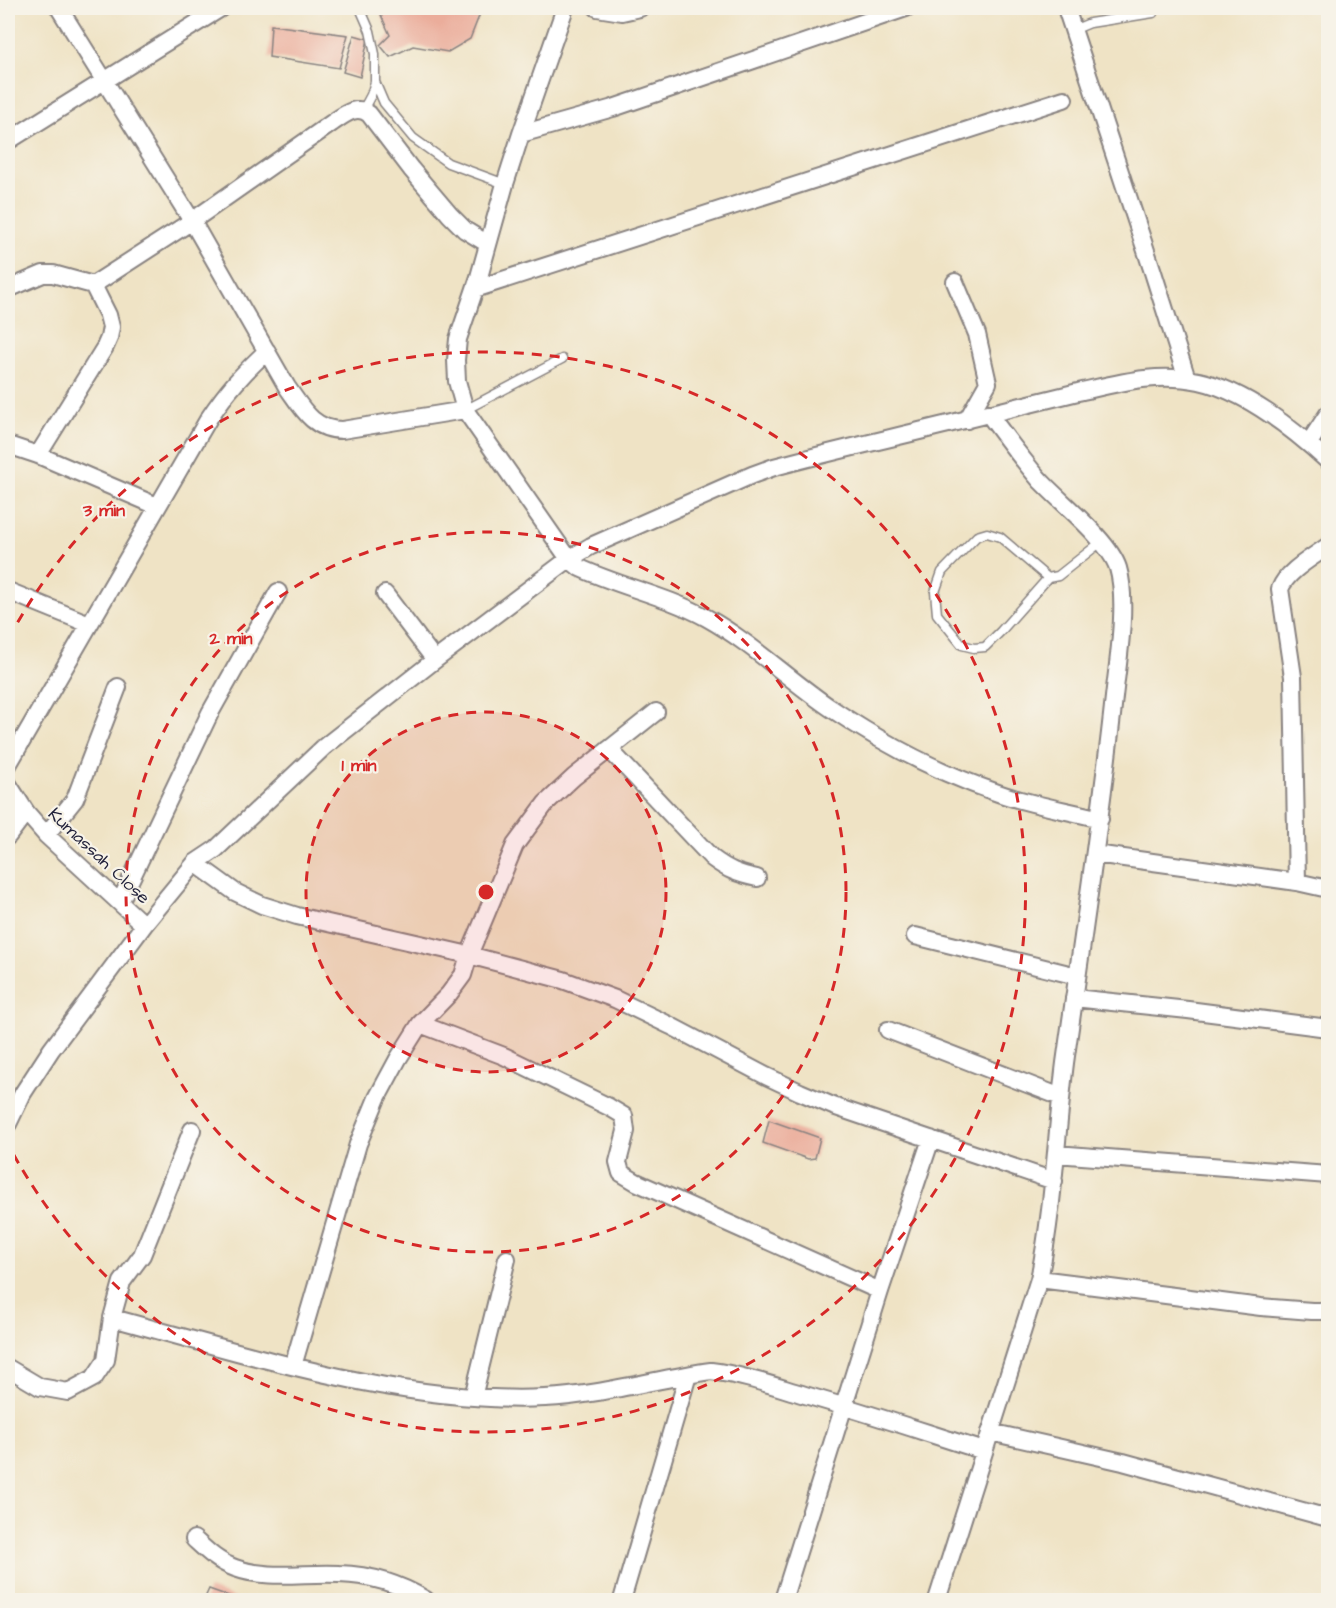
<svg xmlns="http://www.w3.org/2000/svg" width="1336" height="1608" viewBox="0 0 1336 1608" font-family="'Architects Daughter',sans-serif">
<rect width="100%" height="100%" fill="#f7f3e8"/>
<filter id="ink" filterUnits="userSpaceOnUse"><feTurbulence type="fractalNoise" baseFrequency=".0167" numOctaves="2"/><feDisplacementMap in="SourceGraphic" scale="12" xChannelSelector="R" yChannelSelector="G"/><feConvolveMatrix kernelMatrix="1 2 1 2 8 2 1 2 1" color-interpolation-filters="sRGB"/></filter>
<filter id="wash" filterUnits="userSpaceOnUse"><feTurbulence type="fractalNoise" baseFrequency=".008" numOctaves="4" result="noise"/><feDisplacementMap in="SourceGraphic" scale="24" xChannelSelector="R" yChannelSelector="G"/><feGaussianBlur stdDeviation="1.35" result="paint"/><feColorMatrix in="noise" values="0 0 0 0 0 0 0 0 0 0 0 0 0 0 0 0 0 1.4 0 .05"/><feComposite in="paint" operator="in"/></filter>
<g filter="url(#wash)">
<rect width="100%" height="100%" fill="#efe3c5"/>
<g id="blocks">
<path fill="#ebad9b" d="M384,8H481V11L470,39L448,52L413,46L390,57L380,45L390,35L381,15Z
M271,25L348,35L339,68L269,57Z
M354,35L368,39L360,77L343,72Z
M769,1120L820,1138L815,1158L808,1159L763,1143Z
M209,1589L240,1600H204Z"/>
</g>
</g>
<g filter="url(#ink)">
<use href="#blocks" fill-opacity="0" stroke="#888280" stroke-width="1.5"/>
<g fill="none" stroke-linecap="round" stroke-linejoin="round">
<g stroke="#888280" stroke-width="11">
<path id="service" d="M360,8L370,31L375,54V82L384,103L413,138L448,163L505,184
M1073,30L1090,23L1153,13
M363,110L371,95L375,82
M465,410L562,359
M1048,578L1000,537L987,533L977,536L942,572L935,592L937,614L962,645L974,648L985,647L1001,631L1048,578L1058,576L1101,542"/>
</g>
<g stroke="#888280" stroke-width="20">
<path id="minor" d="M59,8L192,221L287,387C302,408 313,430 342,430L465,410
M565,8L521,134L505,184L479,277L458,339L456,360L457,381L465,410L569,559L580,568C621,587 667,596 707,618C752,643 789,680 832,709C884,744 939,773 998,793C1031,805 1066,810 1100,819
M597,8L622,12L640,8
M1066,8L1152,269L1187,379
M521,134L613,108L906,8
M8,141L221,8
M955,282L977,334L988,383L967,420
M93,285L192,221L332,123C344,115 356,104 369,114L411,169L450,215L465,230L488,244
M8,289L43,274H53L93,285L108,315L111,327L109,338L105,347L38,455
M475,289L1064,99
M1309,443L1328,414
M8,445L38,455L157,506
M8,591L89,624
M385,594L435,660
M609,749L712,858C728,870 738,874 757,878
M8,765L209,418C227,391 243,373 267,351
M8,784L26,812L46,835L144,925
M46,835L75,799L118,687
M8,836L26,812
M1095,854L1297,882L1328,889
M195,863L235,892L262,905L297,916L469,955L563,980L615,999L671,1026L766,1076L800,1092L833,1106L1054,1181
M1297,882L1293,677L1280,589C1287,571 1313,557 1328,546
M120,902L210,713L278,592
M915,936L1077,976
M1074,998L1188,1010L1328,1028
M420,1024L504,1056L609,1107L624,1116L626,1131L618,1162L621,1173L636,1182L880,1291
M888,1030L1061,1097
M8,1124L23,1093L51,1050L144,925L195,863L216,849L324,747L435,660L569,559L591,546L752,475L774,467C837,450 901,436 964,420C1002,411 1040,401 1078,392C1119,383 1157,372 1199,381C1246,391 1293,429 1328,461
M1056,1154L1328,1175
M1039,1279L1261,1307L1312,1311H1328
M112,1318L122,1282L142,1255L192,1130
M293,1366L358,1144L377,1098L398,1059L420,1024L449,994L463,975L469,955L515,845L546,803L574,777L656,712
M8,1368L40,1387L68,1392L94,1378L106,1360L112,1318C249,1354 402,1405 545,1398C601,1395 656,1379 711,1371C743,1375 774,1386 805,1395C865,1412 924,1432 984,1451
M473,1397L507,1259
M990,1432L1123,1462L1328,1518
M194,1539C206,1550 218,1562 235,1568C268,1580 305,1572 339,1574C370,1575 400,1584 426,1600
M622,1600L688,1375
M783,1600L880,1291L931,1139
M937,1600L1039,1279C1054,1207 1056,1135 1065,1063C1082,941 1101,820 1114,697C1118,662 1128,601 1118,568C1109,540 1060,502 1039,479C1021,458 1004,435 988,413"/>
</g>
<use href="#service" stroke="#fff" stroke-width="8"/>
<use href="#minor" stroke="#fff" stroke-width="16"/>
</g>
</g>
<circle cx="486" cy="892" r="180" fill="#d62828" fill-opacity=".12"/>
<g fill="none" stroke="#d62828" stroke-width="3" stroke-dasharray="10 8">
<circle cx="486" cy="892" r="180"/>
<circle cx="486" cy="892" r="360"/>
<path d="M9 638A540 540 0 1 1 9 1146"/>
</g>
<g text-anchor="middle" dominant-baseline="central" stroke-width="4.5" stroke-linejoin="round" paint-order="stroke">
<g font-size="18" fill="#22223b" stroke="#f7f3e8">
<text transform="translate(99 856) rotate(43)">Kumassah Close</text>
</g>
</g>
<circle cx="486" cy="892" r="9" fill="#d62828" stroke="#f7f3e8" stroke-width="3"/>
<g font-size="18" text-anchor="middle" font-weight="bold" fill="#d62828" stroke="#f7f3e8" stroke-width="4.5" stroke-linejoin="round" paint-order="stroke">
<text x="104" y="516">3 min</text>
<text x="231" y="644">2 min</text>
<text x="359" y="771">1 min</text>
</g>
<rect width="1336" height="1608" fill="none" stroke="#f7f3e8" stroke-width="30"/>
</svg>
